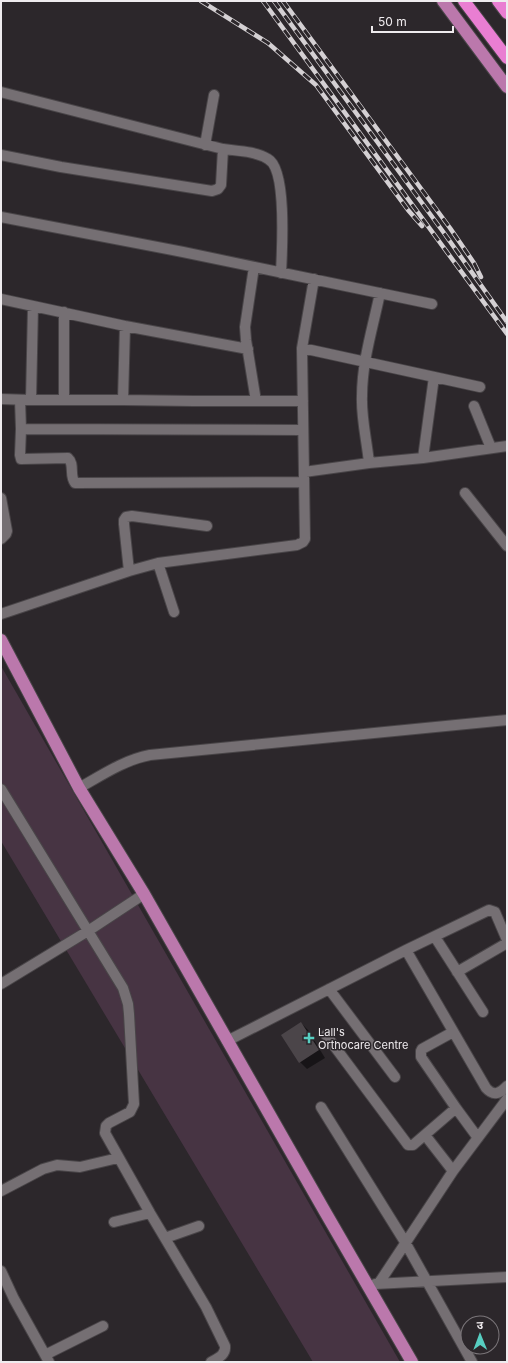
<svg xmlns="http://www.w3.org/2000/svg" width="508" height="1363" viewBox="0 0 508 1363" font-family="Inter,'Noto Sans Devanagari',sans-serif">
<rect width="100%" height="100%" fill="#2c272b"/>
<path fill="#473443" d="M1,666L400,1362H313L1,841Z"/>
<path fill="#0007" d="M301,1023L308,1030L325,1058L307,1069L300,1062Z"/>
<path fill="#4b4549" d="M301,1022L319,1050L299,1063L281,1035Z"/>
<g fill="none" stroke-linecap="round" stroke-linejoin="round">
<g stroke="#494548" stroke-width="12">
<path id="minor" d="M1,92L223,149C237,151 255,151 268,159C287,169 282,252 281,273
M205,145L214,95
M1,155L61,167L212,191L218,189L221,185L223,149
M1,217L183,252L432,304
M254,267L245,327L246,340L256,401
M1,299L125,326L248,349
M302,348L480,387
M1,399L31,400H123L194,401H303
M20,400L21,429L20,455L21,459L68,458C75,464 69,476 75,483L303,482
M31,400L33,306
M64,400V312
M123,400L125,326
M474,406L491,448
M21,429L302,430
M423,458L434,377
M369,463C367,441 361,418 362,396C362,361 373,327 380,293
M304,472L369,463L423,458L507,446
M465,493L507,546
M1,498L7,531L6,534L1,539
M158,563L174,612
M129,571L158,563L297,545L303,542L305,539L302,348L314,279
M1,614L129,571L124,524V520L126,517L132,516L207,526
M79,788C102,775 124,760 150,755L507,720
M1,789L123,988L128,1004L129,1014L134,1104L130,1112L109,1123L106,1126L105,1133L150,1213L206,1307L225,1346C226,1355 218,1358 211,1362
M435,937L483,1012
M406,950L486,1088C494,1097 500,1093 507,1086
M457,972L507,943
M1,984L88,931L144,894
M329,989L395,1077
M453,1032L422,1049L421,1051V1057L456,1108L478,1138
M326,1035L408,1145H413L456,1108
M227,1041L406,950L489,910L495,912L507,940
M321,1107L405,1242L472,1362
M425,1135L453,1171
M1,1191L43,1169L57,1165L80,1167L118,1158
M114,1222L150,1213
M165,1238L199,1226
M1,1271L14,1299L49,1362
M379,1283L453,1171L507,1099
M375,1284L507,1277
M45,1355L103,1326"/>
</g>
<g stroke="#494548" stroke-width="14">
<path id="major" d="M443,1L507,87
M1,640L79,788L144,894L324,1210L412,1362"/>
</g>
<g stroke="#494548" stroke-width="14">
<path id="highway" d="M464,1L507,58
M498,1L507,13"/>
</g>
<use href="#minor" stroke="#756f73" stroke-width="10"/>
<use href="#major" stroke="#bb78ac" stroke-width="12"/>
<use href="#highway" stroke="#e97ed2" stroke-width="12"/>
<g stroke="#d4d0d3" stroke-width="4.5">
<path id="rail" d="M201,1L268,43L316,85L408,210L422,226
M263,1L507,334
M274,1L444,233L507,322
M283,1L450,228L474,263L481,277"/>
</g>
<use href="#rail" stroke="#2c272b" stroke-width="3" stroke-dasharray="9" stroke-linecap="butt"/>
</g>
<path fill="#57cec1" stroke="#2c272b" stroke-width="1.5" d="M307 1032h4v4h4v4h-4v4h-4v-4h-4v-4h4z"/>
<g text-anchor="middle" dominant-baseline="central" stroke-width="3" stroke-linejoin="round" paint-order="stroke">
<g font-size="11" fill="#efebee" stroke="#2c272b" text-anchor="start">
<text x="318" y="1032">Lall's<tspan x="318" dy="13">Orthocare Centre</tspan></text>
</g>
</g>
<rect width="508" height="1363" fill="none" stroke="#efebee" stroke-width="4"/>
<g transform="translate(480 1335) rotate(359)"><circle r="19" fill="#2c272b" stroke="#7a7579"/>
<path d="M0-3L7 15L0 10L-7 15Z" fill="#57cec1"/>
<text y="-6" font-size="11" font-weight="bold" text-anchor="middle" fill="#efebee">उ</text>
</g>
<path d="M372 26v6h81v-6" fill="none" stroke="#efebee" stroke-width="2"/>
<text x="378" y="26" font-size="12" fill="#efebee" stroke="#2c272b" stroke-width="3" paint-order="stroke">50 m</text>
</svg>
